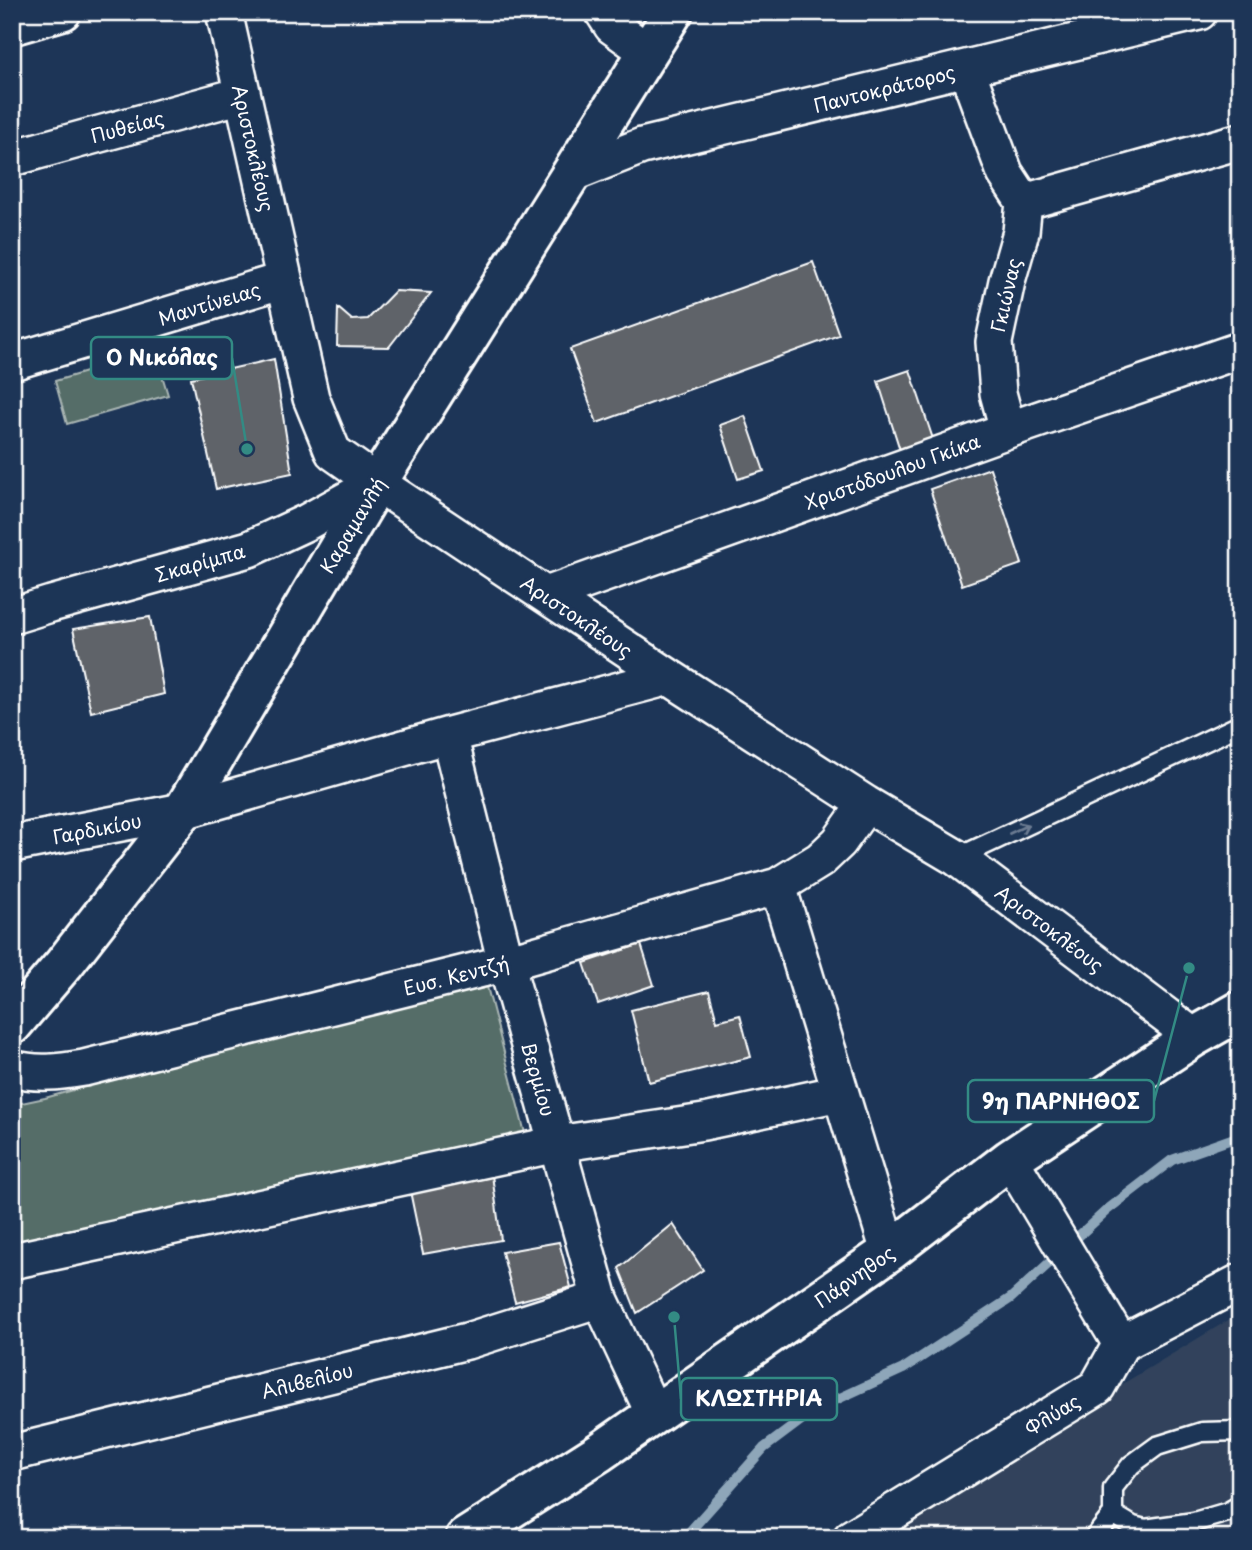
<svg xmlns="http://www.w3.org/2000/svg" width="1252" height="1550" viewBox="0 0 1252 1550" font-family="'Playpen Sans',sans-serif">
<rect width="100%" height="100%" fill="#1d3557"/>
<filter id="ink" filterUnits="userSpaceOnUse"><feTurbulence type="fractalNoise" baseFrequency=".0143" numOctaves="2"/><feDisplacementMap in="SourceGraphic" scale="14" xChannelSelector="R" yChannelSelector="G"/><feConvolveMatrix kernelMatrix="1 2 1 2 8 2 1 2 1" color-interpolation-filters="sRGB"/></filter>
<g filter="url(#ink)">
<path fill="#30435c" d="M1240,1313V1538H867Z"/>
<path fill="#556d68" stroke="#aab6b4" stroke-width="2" d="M155,352L168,395L67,424L55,381Z
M484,975L526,1137L12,1246V1105L45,1098Z"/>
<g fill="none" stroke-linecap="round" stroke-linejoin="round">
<path stroke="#8ea6b9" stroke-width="10" d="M684,1538L764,1448L816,1409L903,1369L1011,1298L1107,1210L1172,1160L1240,1136"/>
</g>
<path fill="#5e6469" stroke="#fff" stroke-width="2" d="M813,262L839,335L597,423L570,349Z
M395,291L431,293L389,347L337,346L338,308L352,320L368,319Z
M274,359L292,473L216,489L191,378Z
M910,370L933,439L900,450L878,381Z
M745,416L764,471L738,479L720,425Z
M990,468L1022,564L962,585L930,489Z
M150,617L164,694L91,712L73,629Z
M641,944L654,985L598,1004L584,963Z
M709,991L717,1021L740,1015L751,1057L649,1082L631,1010Z
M492,1175L501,1240L423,1254L410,1191Z
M673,1224L703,1270L637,1313L619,1268Z
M559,1242L571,1287L515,1302L502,1252Z"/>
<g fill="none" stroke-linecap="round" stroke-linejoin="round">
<g stroke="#fff" stroke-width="23">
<path id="lane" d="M957,858L1240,725
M1113,1514L1133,1526L1145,1529L1194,1522L1228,1512L1240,1505
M1094,1538L1113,1514V1488L1131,1465L1157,1446L1202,1432L1240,1431"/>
</g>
<g stroke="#fff" stroke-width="40">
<path id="street" d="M224,12L311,398L333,452L377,483L669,677L866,804L957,858L1194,1037
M603,12L612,26L648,52
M12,27L63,12
M966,68L1005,173L1024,202L1021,232L1007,281L994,342L998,393L1008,430
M12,158L242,95
M571,174L642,146L1199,12
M1024,202L1240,141
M12,362L284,280
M546,595L1008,430L1240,350
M12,616L51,604L249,549L307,522L377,483
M449,735L506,963L600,1299L654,1414
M12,844L183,811L449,735L669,677
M778,886L889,1252
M12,1068C36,1075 60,1072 84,1068L506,963L778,886L820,860L839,842L866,804
M1010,1159L1121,1344
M12,1261L557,1144L704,1122L840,1093
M12,1453L467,1341L600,1299
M851,1538L1097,1387L1121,1344L1240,1282"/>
</g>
<g stroke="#fff" stroke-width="44">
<path id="secondary" d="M12,1025L64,964L183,811L377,483L673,12
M465,1538L600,1452L889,1252L1010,1159L1194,1037L1240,1011"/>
</g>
<use href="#lane" stroke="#1d3557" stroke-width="18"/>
<use href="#street" stroke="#1d3557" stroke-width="35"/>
<use href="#secondary" stroke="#1d3557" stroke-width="38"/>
</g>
<defs><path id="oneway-shaft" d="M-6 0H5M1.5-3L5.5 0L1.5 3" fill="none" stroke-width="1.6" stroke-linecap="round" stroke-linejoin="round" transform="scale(1.75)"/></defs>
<use stroke="#6c7c92" href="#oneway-shaft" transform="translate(1019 829) rotate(-25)"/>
</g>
<g text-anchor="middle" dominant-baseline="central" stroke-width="6" stroke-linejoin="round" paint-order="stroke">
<g font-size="19" fill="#fff" stroke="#1d3557">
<text transform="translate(884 88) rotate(-14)">Παντοκράτορος</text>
<text transform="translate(127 126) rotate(-15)">Πυθείας</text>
<text transform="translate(254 148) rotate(77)">Αριστοκλέους</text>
<text transform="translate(1005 295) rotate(-77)">Γκιώνας</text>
<text transform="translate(209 303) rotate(-17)">Μαντίνειας</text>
<text transform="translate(892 471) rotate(-20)">Χριστόδουλου Γκίκα</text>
<text transform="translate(352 525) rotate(-59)">Καραμανλή</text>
<text transform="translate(200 562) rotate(-16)">Σκαρίμπα</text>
<text transform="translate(577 616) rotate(34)">Αριστοκλέους</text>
<text transform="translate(97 828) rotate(-11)">Γαρδικίου</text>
<text transform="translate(1050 928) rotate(37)">Αριστοκλέους</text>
<text transform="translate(456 975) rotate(-14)">Ευσ. Κεντζή</text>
<text transform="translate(539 1079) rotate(74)">Βερμίου</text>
<text transform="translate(854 1276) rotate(-35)">Πάρνηθος</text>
<text transform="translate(307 1380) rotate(-14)">Αλιβελίου</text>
<text transform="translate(1052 1414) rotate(-32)">Φλύας</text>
</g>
</g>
<path fill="none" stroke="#338b84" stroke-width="2.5" d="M247 449L232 358M1189 968L1154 1101M674 1317L681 1399"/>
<g fill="#338b84" stroke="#1d3557" stroke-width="2.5">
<circle cx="247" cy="449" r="7"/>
<circle cx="1189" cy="968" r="7"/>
<circle cx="674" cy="1317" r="7"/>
</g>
<g fill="#1d3557" stroke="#338b84" stroke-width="2.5">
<rect x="91" y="337" width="141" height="42" rx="7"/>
<rect x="968" y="1080" width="186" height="42" rx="7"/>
<rect x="681" y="1378" width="156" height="42" rx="7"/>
</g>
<g font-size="21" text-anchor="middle" font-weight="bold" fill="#fff">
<text x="162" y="365">Ο Νικόλας</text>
<text x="1061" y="1109">9η ΠΑΡΝΗΘΟΣ</text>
<text x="759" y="1406">ΚΛΩΣΤΗΡΙΑ</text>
</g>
<rect width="1252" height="1550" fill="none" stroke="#1d3557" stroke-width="42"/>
<rect x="21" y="21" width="1210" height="1508" fill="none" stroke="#fff" stroke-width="2.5" filter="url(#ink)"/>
</svg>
